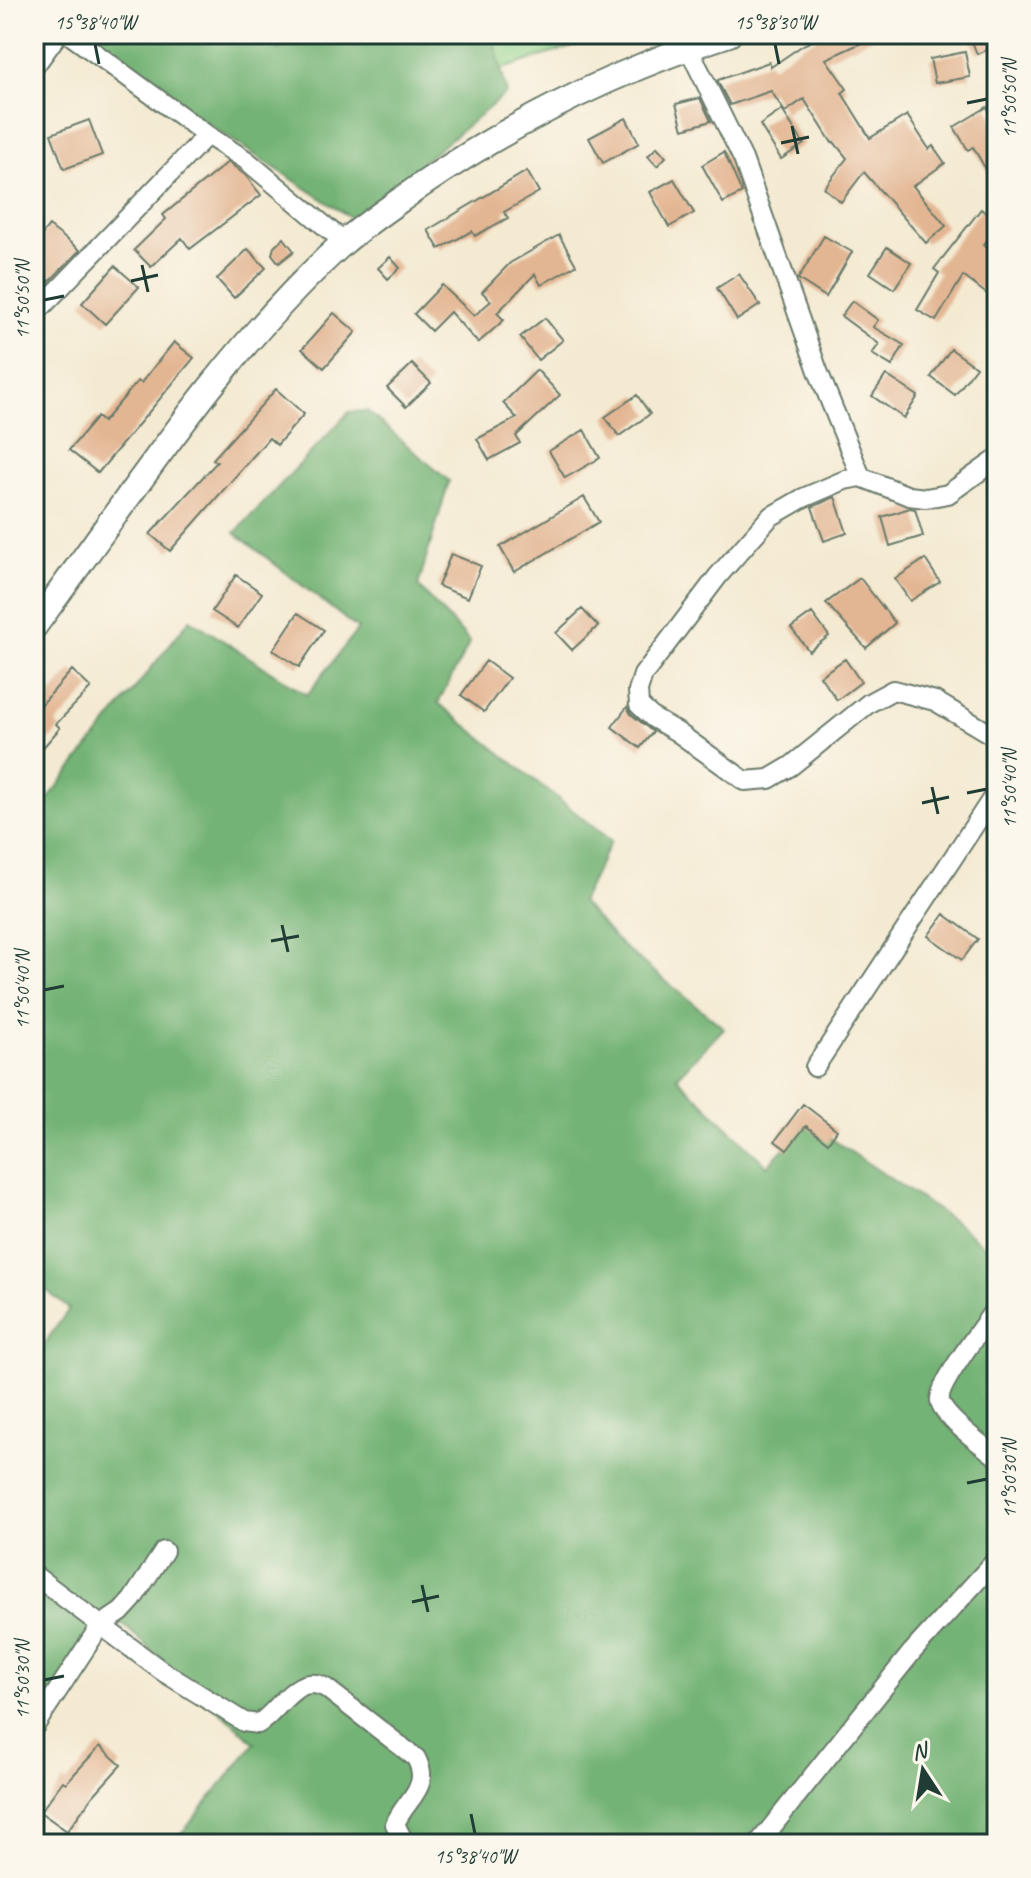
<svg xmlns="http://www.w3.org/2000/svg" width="1031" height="1878" viewBox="0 0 1031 1878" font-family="Caveat,sans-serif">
<rect width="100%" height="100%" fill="#fbf7ec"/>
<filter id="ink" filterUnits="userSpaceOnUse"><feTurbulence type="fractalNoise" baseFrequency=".0125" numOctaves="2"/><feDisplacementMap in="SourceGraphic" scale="16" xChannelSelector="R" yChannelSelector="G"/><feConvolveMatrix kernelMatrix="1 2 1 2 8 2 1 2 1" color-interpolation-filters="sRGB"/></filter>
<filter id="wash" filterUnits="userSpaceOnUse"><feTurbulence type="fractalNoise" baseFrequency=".006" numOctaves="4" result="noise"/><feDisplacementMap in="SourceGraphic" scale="32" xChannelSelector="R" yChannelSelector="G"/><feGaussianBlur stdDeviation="1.8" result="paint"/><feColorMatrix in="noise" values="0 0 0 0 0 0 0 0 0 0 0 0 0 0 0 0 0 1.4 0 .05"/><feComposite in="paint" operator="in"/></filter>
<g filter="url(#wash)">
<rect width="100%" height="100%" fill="#f4ead2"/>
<path fill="#8fd189" stroke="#57875e" stroke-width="2" d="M463,34H613L477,77Z"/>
<path fill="#73b375" stroke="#497854" stroke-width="2" d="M70,34H265L279,50L288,34H492L507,93L353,219Z
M367,411L449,481L418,586L470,642L438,703L611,841L581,902L621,945L724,1028L677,1077L767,1166L808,1123L962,1227L997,1257V1844H173L255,1743L118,1620L34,1721V1358L69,1309L34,1280V961L40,954L44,804L190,619L307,695L358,629L235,533L349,412Z"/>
<g id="blocks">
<path fill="#e3b693" d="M827,34H881L826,59L847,89L842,93L870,138L907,115L929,149L933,146L945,163L913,186L946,226L926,243L864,172L841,202L824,188L847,158L834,142L832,143L804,99L785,112L771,91L730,105L718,82V80L769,62L771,67L803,45Z
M969,34H997V46L977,54Z
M965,52L970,77L935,83L930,59Z
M700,98L711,121L683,129L676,104Z
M987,107L997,123V189L973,147L968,150L954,127Z
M782,110L804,144L781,159L760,125Z
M626,118L639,143L603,163L589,138Z
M89,120L102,155L64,169L51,134Z
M657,147L666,157L657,166L648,156Z
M724,152L742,193L723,203L702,165Z
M228,162L245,175L261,195L190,249L182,238L151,267L134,250L166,219L163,215Z
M527,171L539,192L504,212L508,218L475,236L472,231L439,249L428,230Z
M674,179L694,213L669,227L650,192Z
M981,209L997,223V228L983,245L997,256V292L992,298L963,276L936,321L917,310L939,273L934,269Z
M49,226L80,250L45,286L34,278V245Z
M559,235L576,265L541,285L535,274L497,313L504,320L478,343L450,312L431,331L414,314L442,285L474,316L491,301L482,292L510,263Z
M824,236L852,252L826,297L798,279Z
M284,238L294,251L279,263L272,254L274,247Z
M887,247L911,263L894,289L870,273Z
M248,249L266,268L234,298L217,279Z
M390,257L400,268L388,279L378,268Z
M115,266L139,287L105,324L82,303Z
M739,274L760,305L737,320L717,288Z
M852,301L878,320L873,327L904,345L892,366L872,354L879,344L841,316Z
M334,313L356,332L324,368L302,349Z
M545,318L563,340L538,360L520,337Z
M174,342L194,358L98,473L69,450L97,417L103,422L138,381L141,383Z
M951,349L976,367L955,395L931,377Z
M412,364L431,383L406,407L387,388Z
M537,370L560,395L516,436L520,443L489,460L477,439L517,418L503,403Z
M886,375L918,396L904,418L872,396Z
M276,389L304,414L277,445L269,438L170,551L150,534L217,462L213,459Z
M637,395L650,414L619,436L605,417Z
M584,430L600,458L565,478L549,451Z
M584,497L599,522L514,572L500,547Z
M835,497L847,533L824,541L812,507Z
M910,508L915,509L923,536L890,546L882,517Z
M451,554L481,566L468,598L438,586Z
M925,559L940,582L910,601L895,579Z
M236,575L262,593L238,628L212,611Z
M860,578L895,623L866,648L826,603Z
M582,609L598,626L572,650L556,633Z
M298,613L324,630L299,667L273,650Z
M812,613L829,636L809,651L791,628Z
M845,659L861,682L837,700L820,676Z
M486,661L509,678L484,712L461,695Z
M72,670L91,688L56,724L60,728L34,758V713Z
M627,707L631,714L653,732L640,748L612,727Z
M944,914L978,939L962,960L928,936Z
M803,1104L837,1130L828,1143L806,1126L787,1150L775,1141Z
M100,1746L121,1765L93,1796L67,1831L40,1812L63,1781L66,1783Z"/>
</g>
</g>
<g filter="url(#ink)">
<use href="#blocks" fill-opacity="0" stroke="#6a7a6b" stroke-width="2"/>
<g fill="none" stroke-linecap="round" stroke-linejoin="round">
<g stroke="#6a7a6b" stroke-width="22">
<path id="minor" d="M69,34L207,135L246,160L344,242
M688,47L743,159L818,371L861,477
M34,67L58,34
M34,315L207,135
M997,459L948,494L926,498L909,496L861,477L845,480L803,498L770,517L718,576L643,675L638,691L639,705L653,718L677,732L745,781L769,779L791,766L869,703L893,690L935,701L997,738
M815,1067L997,791
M997,1306C986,1323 937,1385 940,1401C944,1419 983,1445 997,1457
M34,1575L162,1671L244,1722L258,1724C280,1711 296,1671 326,1688L416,1758C432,1788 406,1798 395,1824L405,1844
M34,1727L100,1626L121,1612L132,1600L164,1551
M758,1844L912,1652L997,1559"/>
</g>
<g stroke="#6a7a6b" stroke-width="28">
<path id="major" d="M34,627C131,496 221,354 342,244C366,223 394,205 420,186C514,122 620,69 729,34"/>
</g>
<use href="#minor" stroke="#fff" stroke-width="18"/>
<use href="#major" stroke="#fff" stroke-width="24"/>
</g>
</g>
<path fill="none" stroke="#1f3d34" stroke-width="3" d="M95,44L99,64M775,44L779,64M967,103L987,99M792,126L798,154M781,143L809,137M142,265L148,292M131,281L158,275M44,300L64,296M932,787L938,814M967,793L987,789M922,803L949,797M282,925L288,952M271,941L299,936M44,990L64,986M967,1483L987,1479M422,1585L428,1612M412,1602L439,1596M44,1680L64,1676M471,1814L475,1834"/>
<rect width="1031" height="1878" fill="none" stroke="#fbf7ec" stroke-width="88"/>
<g transform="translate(923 1770) rotate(348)" stroke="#fbf7ec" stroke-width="6" paint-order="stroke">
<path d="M0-6L14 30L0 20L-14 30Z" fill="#1f3d34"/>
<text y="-12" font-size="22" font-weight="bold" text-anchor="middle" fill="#1f3d34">N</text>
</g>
<rect x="44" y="44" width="943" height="1790" fill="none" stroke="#1f3d34" stroke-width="3"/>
<g font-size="20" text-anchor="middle" fill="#1f3d34">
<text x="95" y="29">15°38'40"W</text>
<text x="775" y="29">15°38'30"W</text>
<text transform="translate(1009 99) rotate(-90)" y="7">11°50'50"N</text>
<text transform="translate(22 300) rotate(-90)" y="7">11°50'50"N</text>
<text transform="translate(1009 789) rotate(-90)" y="7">11°50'40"N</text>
<text transform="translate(22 990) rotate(-90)" y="7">11°50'40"N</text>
<text transform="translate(1009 1479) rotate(-90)" y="7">11°50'30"N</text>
<text transform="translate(22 1680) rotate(-90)" y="7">11°50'30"N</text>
<text x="475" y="1863">15°38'40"W</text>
</g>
</svg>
